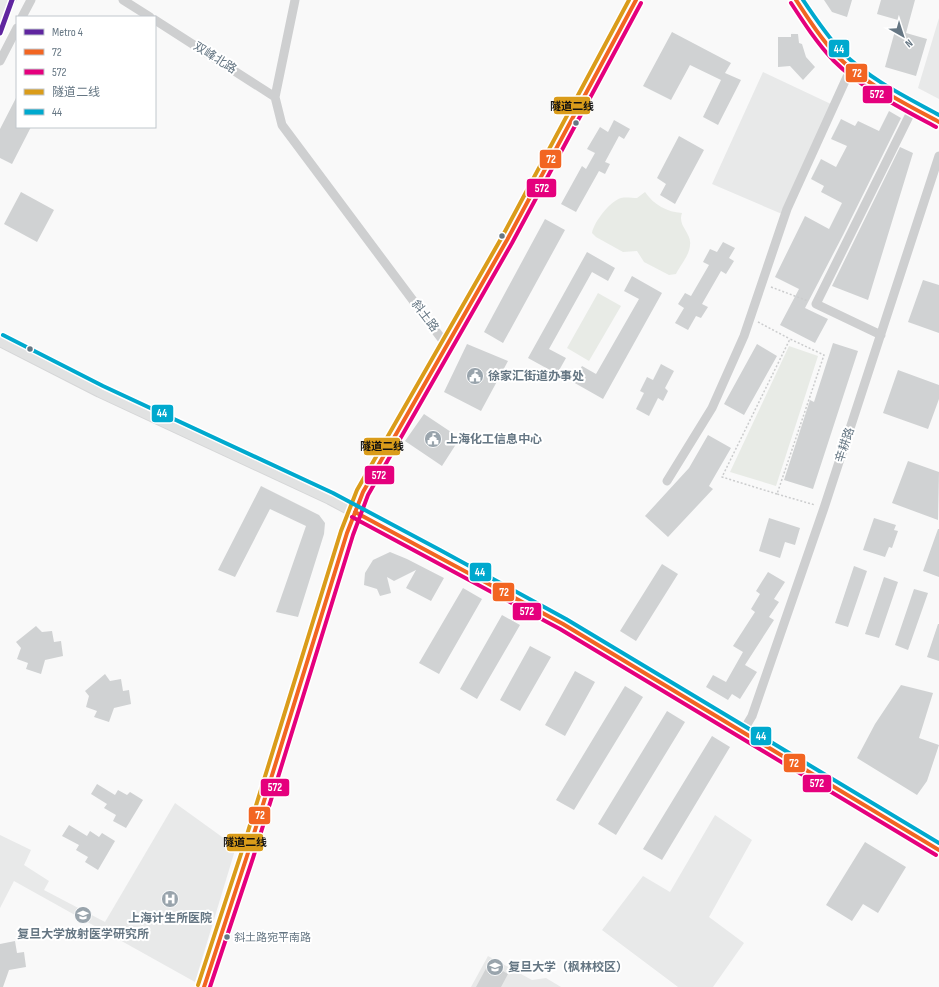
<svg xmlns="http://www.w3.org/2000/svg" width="939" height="987" viewBox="0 0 939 987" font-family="'Sofia Sans Condensed','Noto Sans SC',sans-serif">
<rect width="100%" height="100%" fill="#f9f9f9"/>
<path fill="#e8e9e9" d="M0,0H17L0,33Z
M939,18V99L918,88Z
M763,72L833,105L782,214L712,184Z
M175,803L236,847L195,982L14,881L0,908V835L31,850L24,865L49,881L44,890L105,922Z
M715,815L752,840L709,917L744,943L713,987H678L602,930L643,876L670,892Z
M488,956L532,980L546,978L561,987H471Z"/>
<path fill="#e8ebe6" d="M645,192C654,205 667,212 682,213C677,226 692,233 690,245C690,254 680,266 676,274L669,275L644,262L637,251L623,252L596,237L592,233C594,222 610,201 621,198C626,197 632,198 637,198Z
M598,293L621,306L589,361L567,348Z
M789,346L818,356L776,486L730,472Z"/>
<path fill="#d0d2d3" d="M824,0H852L847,17L832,12Z
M881,0H915L906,33L927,39L916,76L885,67L898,20L877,14Z
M672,32L731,63L725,73L741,80L718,125L703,117L721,80L690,65L671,100L643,86Z
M791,34H798L799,43L802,44L806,57L815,67L803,80L790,66L778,67V37H791Z
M17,96V127H31L12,164L0,158V129Z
M889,111L901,118L843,235L805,308L828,319L815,343L780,325L799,289L775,277L805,216L829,229L842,203L821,192L824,186L811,179L821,159L836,167L847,146L831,139L841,119L855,126L858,121L879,131Z
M614,120L630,129L624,139L619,136L605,162L610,164L605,174L599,171L576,212L561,204L582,166L586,169L595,153L587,149L600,127L608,132Z
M679,136L704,150L675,204L660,195L666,184L657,178Z
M900,147L913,153L868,300L832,286Z
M21,192L54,210L37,242L4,224Z
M545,219L565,230L503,343L484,332Z
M723,242L735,248L729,258L734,261L726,274L721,271L702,304L708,307L701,318L696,316L688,330L675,323L684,308L678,304L685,293L691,296L709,265L703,262L710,249L717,252Z
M587,252L615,268L608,281L592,272L549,349L566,358L557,374L528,358Z
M632,276L662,293L603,399L573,382L582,366L596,374L639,299L624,291Z
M923,280L939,285V333L908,322Z
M833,343L858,351L813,489L784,480L810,400L814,402Z
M467,344L508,361L481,411L444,392Z
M757,344L777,356L744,415L724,404Z
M661,364L674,371L665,388L668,391L663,401L658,398L649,416L636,409L644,393L640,391L647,377L653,380Z
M898,370L939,385V399L928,429L883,413Z
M424,414L460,438L442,466L405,441Z
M708,435L731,448L709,486L713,489L668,537L645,516L689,468Z
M908,461L939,472L938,520L892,503Z
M261,486L319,515L325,523L324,534L298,617L276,612L306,526L270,509L235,577L218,570Z
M769,518L800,528L795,545L785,542L780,558L759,551Z
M874,518L896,525L894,530L898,531L892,548L889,547L885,557L863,550Z
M938,529H939V577L923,571Z
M390,552L407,559L444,578L431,601L406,588L416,570L394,581L387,577L391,593L380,596L377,589L364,585L365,573L373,560Z
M662,564L678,574L636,641L620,631Z
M854,566L867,571L848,627L835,623Z
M768,572L785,582L774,599L779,602L769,617L774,620L745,665L757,672L740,699L732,694L728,700L706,687L713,675L726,682L743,652L733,646L755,612L751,609L760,594L756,591Z
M884,577L898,582L879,638L865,634Z
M463,588L482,599L439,674L419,663Z
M914,589L928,593L908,650L895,645Z
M502,615L520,625L477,699L460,689Z
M938,624H939V661L927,657Z
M36,626L42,632L52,631L54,642L61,641L63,656L45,660L41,674L26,669L28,663L17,659L21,648L16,642Z
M530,646L551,657L520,711L500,700Z
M575,671L595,682L565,736L545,725Z
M105,674L110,681L121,679L123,691L129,690L131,704L114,708L109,722L94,717L97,711L86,707L89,696L85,691Z
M901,685L933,693L919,738L939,745L927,781L917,795L857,758L875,724Z
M625,686L643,697L574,810L556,800Z
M667,711L685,722L616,835L598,824Z
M712,736L730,747L662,860L643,849Z
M97,784L115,795L118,790L127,795L130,792L143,800L126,828L113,821L116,815L104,808L107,804L91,794Z
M69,825L87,836L90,831L99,837L102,833L115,841L98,870L85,862L88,857L76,850L79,845L62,836Z
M865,842L906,867L878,913L863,904L852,921L826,905Z
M15,941L17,953L24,952L26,967L9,970L3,987H0V944Z
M489,963L508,974L501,987H476Z"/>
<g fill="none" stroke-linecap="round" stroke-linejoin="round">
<g stroke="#d5d6d7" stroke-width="14">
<path id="major" d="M0,340L100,391L330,498L437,555L563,624L939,850
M204,987L247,856L347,533L363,492L507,240L636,0"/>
</g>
<path stroke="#cbcccd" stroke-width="1.5" stroke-dasharray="2 2" stroke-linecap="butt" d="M771,287L808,301
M758,322L790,339
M777,494L722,477L790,339L824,355L777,494L815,505"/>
<path stroke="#cecfd0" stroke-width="9" d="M123,0L150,17
M295,0L275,97L282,125L447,346
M796,0C811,22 825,45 845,63C872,87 907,104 939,122
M22,17L31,0
M155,20L275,97
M0,61L17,28
M881,335L816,304L913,108
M667,481L712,408L744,336L787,209L851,68
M743,731L752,716L824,508L939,156"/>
<use href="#major" stroke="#e1e2e2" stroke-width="12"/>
<g stroke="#fff" stroke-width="7">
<path id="bus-1" d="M796,0C809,20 822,40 838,57C867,85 904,103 939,122
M355,512L563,624L939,850
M204,987L247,856L347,533L363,492L507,240L636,0"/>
</g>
<g stroke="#fff" stroke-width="7">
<path id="bus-2" d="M791,3C804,23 817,43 833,60C862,89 901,108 936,127
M352,517L560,629L936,855
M210,987L253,858L353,535L368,495L512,243L641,3"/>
</g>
<g stroke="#fff" stroke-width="7">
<path id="bus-3" d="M198,985L241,854L341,531L357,490L502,237L629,0"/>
</g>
<g stroke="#fff" stroke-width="7">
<path id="bus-4" d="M803,0C815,18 827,36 842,52C869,79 906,97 939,115
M3,335L103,386L333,493L440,550L566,619L939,843"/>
</g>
<use href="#bus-1" stroke="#f26522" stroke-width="4"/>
<use href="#bus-2" stroke="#e5007d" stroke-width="4"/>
<use href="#bus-3" stroke="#da9c1a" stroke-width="4"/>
<use href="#bus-4" stroke="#00a9ce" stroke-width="4"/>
<g stroke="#fff" stroke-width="8">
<path id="metro-1" d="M0,33L12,0"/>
</g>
<use href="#metro-1" stroke="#5f259f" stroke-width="5"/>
</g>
<defs>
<g id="civic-disc" transform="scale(0.9)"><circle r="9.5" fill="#99a4ac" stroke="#fff"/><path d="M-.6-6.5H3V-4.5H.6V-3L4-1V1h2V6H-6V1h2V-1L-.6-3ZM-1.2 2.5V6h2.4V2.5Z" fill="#fff"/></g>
<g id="hospital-disc" transform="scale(0.9)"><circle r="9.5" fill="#99a4ac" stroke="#fff"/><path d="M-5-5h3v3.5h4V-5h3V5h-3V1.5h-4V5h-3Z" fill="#fff"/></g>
<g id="university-disc" transform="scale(0.9)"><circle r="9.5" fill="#99a4ac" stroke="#fff"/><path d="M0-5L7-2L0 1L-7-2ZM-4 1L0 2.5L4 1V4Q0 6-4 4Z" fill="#fff"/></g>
</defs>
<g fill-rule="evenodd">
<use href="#civic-disc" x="475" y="376"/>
<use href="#civic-disc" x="433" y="439"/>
<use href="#hospital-disc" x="170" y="899"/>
<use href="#university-disc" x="83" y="915"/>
<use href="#university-disc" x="495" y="967"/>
</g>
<g fill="#657683" stroke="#fff" stroke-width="1.5">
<circle cx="576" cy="123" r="3.5"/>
<circle cx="502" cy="236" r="3.5"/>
<circle cx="30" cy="349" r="3.5"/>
<circle cx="227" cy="937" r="3.5"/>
</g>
<g text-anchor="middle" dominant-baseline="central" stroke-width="4" stroke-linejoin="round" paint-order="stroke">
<g font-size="11" fill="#657683" stroke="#fff" text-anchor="start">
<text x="234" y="937">斜土路宛平南路</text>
</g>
<g font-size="12" fill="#657683" stroke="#fff">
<text transform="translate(215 58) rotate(32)">双峰北路</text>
<text transform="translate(425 316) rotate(53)">斜土路</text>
<text transform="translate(845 445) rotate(-72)">辛耕路</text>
</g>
<g font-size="12" font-weight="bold" fill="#657683" stroke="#fff" text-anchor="start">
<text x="488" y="376">徐家汇街道办事处</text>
<text x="446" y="439">上海化工信息中心</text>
<text x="170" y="918" text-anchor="middle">上海计生所医院</text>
<text x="83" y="934" text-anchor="middle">复旦大学放射医学研究所</text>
<text x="508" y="967">复旦大学（枫林校区）</text>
</g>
</g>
<g stroke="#fff" stroke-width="1.5">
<rect x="828" y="39" width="22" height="19" rx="4" fill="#00a9ce"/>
<rect x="845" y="63" width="23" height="20" rx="4" fill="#f26522"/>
<rect x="862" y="85" width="31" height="19" rx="4" fill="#e5007d"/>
<rect x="553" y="96" width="38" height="19" rx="4" fill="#da9c1a"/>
<rect x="539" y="149" width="23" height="20" rx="4" fill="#f26522"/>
<rect x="526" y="178" width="31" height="20" rx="4" fill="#e5007d"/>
<rect x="151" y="404" width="23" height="19" rx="4" fill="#00a9ce"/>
<rect x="363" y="437" width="38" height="19" rx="4" fill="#da9c1a"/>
<rect x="364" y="465" width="31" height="20" rx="4" fill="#e5007d"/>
<rect x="469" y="562" width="23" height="20" rx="4" fill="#00a9ce"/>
<rect x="492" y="582" width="23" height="20" rx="4" fill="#f26522"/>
<rect x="512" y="602" width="30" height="19" rx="4" fill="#e5007d"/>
<rect x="750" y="726" width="22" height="20" rx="4" fill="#00a9ce"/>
<rect x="783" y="753" width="23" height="20" rx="4" fill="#f26522"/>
<rect x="802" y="774" width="30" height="19" rx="4" fill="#e5007d"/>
<rect x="260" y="778" width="30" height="19" rx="4" fill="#e5007d"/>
<rect x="248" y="806" width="23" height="19" rx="4" fill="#f26522"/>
<rect x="226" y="833" width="38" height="19" rx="4" fill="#da9c1a"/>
</g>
<g font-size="11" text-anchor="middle" font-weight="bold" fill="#fff">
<text x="839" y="53">44</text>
<text x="857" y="77">72</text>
<text x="877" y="98">572</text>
<text x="551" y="163">72</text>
<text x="542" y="192">572</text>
<text x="162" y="417">44</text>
<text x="379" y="479">572</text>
<text x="480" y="576">44</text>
<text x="504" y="596">72</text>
<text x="527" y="615">572</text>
<text x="761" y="740">44</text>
<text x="794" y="767">72</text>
<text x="817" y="787">572</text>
<text x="275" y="791">572</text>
<text x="260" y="819">72</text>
</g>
<g font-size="11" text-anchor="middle" font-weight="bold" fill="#111">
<text x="572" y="110">隧道二线</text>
<text x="382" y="450">隧道二线</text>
<text x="245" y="846">隧道二线</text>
</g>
<rect x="16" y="16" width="140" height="112" fill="#ffffff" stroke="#c1c8cd"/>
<rect x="24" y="29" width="20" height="6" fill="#5f259f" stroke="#c1c8cd"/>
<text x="52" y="36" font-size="12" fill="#657683">Metro 4</text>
<rect x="24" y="49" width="20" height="6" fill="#f26522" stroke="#c1c8cd"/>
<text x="52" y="56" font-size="12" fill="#657683">72</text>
<rect x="24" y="69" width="20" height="6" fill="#e5007d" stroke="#c1c8cd"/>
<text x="52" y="76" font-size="12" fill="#657683">572</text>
<rect x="24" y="89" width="20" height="6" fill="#da9c1a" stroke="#c1c8cd"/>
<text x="52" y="96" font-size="12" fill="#657683">隧道二线</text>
<rect x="24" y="109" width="20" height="6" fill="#00a9ce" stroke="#c1c8cd"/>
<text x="52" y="116" font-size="12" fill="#657683">44</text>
<g transform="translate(903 36) rotate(141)" stroke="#ffffff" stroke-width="3" paint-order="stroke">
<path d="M0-3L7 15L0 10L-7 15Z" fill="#657683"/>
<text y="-6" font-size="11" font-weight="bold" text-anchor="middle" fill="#657683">N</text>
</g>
</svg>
